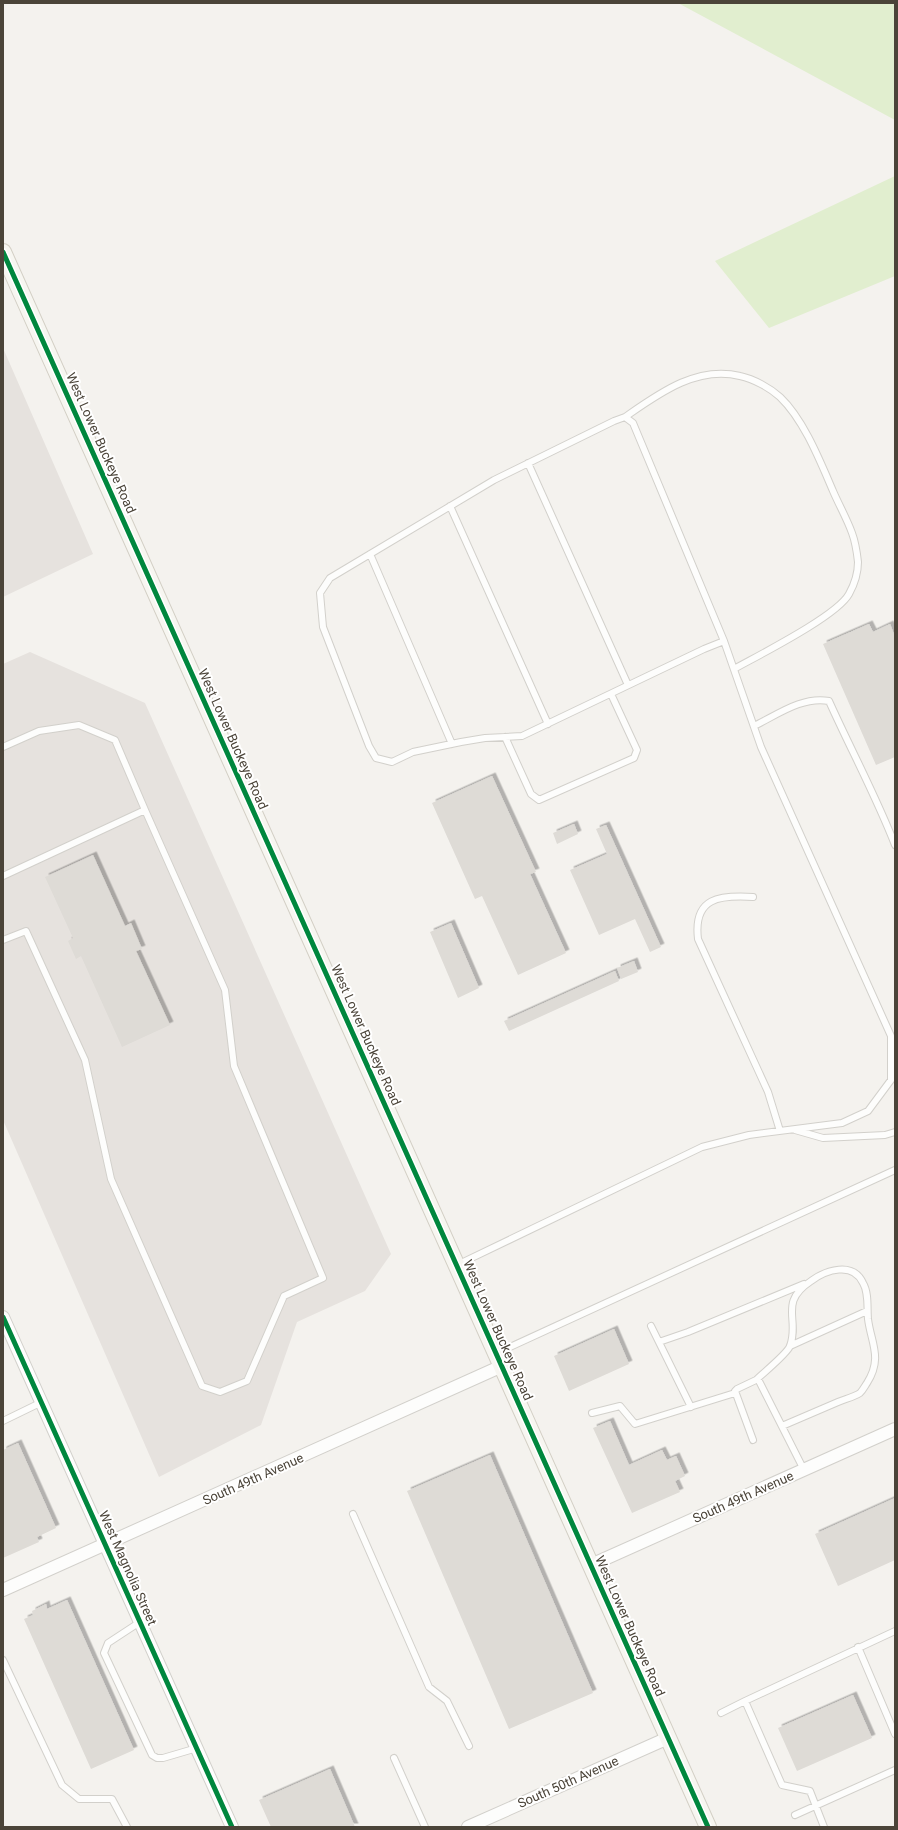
<svg xmlns="http://www.w3.org/2000/svg" width="898" height="1830" viewBox="0 0 898 1830" font-family="Roboto,sans-serif">
<defs>
<filter id="shadow"><feDropShadow dx="3.5" dy="-3.5" stdDeviation="0" flood-color="#0004"/></filter>
</defs>
<rect width="100%" height="100%" fill="#f4f2ee"/>
<path fill="#e6e2de" d="M3,348L93,554L3,597Z
M30,652L145,703L391,1254L365,1291L297,1322L261,1425L159,1477L3,1120V664Z"/>
<path fill="#e1eecf" d="M678,3H895V120Z
M895,176V276L769,328L715,261Z"/>
<path fill="#dedbd6" filter="url(#shadow)" d="M869,624L873,632L890,624L895,637V757L876,765L823,644Z
M492,776L536,872L530,874L566,953L518,975L482,896L475,899L432,803Z
M574,824L578,834L557,844L553,833Z
M606,825L661,947L650,952L635,919L599,935L570,870L607,854L596,829Z
M93,855L125,926L131,923L142,949L136,951L170,1025L122,1047L81,956L76,959L68,941L73,938L45,877Z
M451,923L479,988L458,998L430,932Z
M634,961L638,972L621,979L617,968Z
M615,971L619,981L509,1031L504,1021Z
M614,1329L629,1364L569,1391L554,1356Z
M610,1421L629,1465L662,1450L667,1460L676,1456L685,1476L675,1481L680,1492L632,1513L593,1428Z
M18,1443L56,1528L37,1537L39,1542L3,1558V1450Z
M490,1455L593,1693L509,1729L407,1491Z
M895,1498V1560L838,1586L815,1534Z
M67,1600L134,1750L91,1769L24,1619L33,1615L32,1611L46,1604L47,1609Z
M853,1695L872,1738L797,1771L778,1728Z
M330,1769L355,1827H271L259,1800Z"/>
<g fill="none" stroke-linecap="round" stroke-linejoin="round">
<g stroke="#d2d0cb" stroke-width="8">
<path id="lane" d="M625,417C658,394 697,365 740,376C754,379 770,388 780,397C804,420 820,461 833,491C839,505 847,519 852,533C855,541 857,553 858,562C858,573 854,585 849,594C837,616 759,655 734,669
M528,463L628,685
M450,506L548,724
M370,554L452,744
M754,726C777,715 802,696 829,701C851,750 876,796 895,845
M505,737L531,794L539,800L634,758L637,750L611,694
M3,747L39,731L79,725L115,740L145,810
M3,876L145,810L225,990L234,1066L323,1278L284,1296L247,1381L220,1392L202,1386L111,1179L85,1060L26,931L3,940
M753,897C720,895 693,897 698,939L768,1092L780,1131
M795,1130L823,1138L885,1135L895,1132
M457,1265L702,1147L749,1135L842,1123L868,1111L891,1080V1036L761,747L724,641L704,649L522,736L485,738L461,742L413,752L392,762L376,758L369,746L323,627L320,593L330,578L494,480L614,421L625,417L633,423L724,641
M651,1326L691,1407
M659,1342L688,1332L804,1284
M790,1346L867,1311
M497,1353L895,1170
M756,1380C763,1373 787,1354 790,1346C800,1319 778,1303 811,1281C826,1270 853,1261 863,1283C869,1293 867,1308 868,1319C871,1343 883,1358 867,1383C865,1386 863,1390 860,1393C854,1397 845,1399 838,1402C819,1410 801,1418 782,1426
M592,1413L620,1406L635,1424L735,1393
M3,1421L42,1402
M753,1440L735,1391L737,1389L758,1379L804,1470
M353,1514L429,1687L447,1701L469,1746
M140,1622L108,1643L104,1653L152,1755L157,1758H163L197,1748
M858,1647L895,1734
M3,1660L62,1785L79,1799H112L127,1827
M745,1701L895,1631
M721,1713L745,1701L782,1785L810,1791L824,1827
M394,1758L425,1827
M795,1815L895,1770"/>
</g>
<g stroke="#d2d0cb" stroke-width="14">
<path id="street" d="M3,1317L232,1827
M591,1565L895,1429
M3,1590L502,1366
M468,1827L668,1738"/>
</g>
<g stroke="#d3cfc5" stroke-width="18">
<path id="secondary" d="M3,252L708,1827"/>
</g>
<use href="#lane" stroke="#fdfdfc" stroke-width="6"/>
<use href="#street" stroke="#fdfdfc" stroke-width="12"/>
<use href="#secondary" stroke="#f7f6f1" stroke-width="16"/>
<g stroke="#fff" stroke-width="8">
<path id="cycleway" d="M3,252L708,1827
M3,1317L232,1827"/>
</g>
<use href="#cycleway" stroke="#00873e" stroke-width="5"/>
</g>
<g text-anchor="middle" dominant-baseline="central" stroke-width="4" stroke-linejoin="round" paint-order="stroke">
<g font-size="13" fill="#4b4439" stroke="#fff">
<text transform="translate(101 443) rotate(66)">West Lower Buckeye Road</text>
<text transform="translate(233 739) rotate(66)">West Lower Buckeye Road</text>
<text transform="translate(366 1035) rotate(66)">West Lower Buckeye Road</text>
<text transform="translate(498 1330) rotate(66)">West Lower Buckeye Road</text>
<text transform="translate(253 1479) rotate(-24)">South 49th Avenue</text>
<text transform="translate(743 1497) rotate(-24)">South 49th Avenue</text>
<text transform="translate(128 1568) rotate(66)">West Magnolia Street</text>
<text transform="translate(630 1626) rotate(66)">West Lower Buckeye Road</text>
<text transform="translate(568 1782) rotate(-24)">South 50th Avenue</text>
</g>
</g>
<rect width="898" height="1830" fill="none" stroke="#4b4439" stroke-width="8"/>
</svg>
